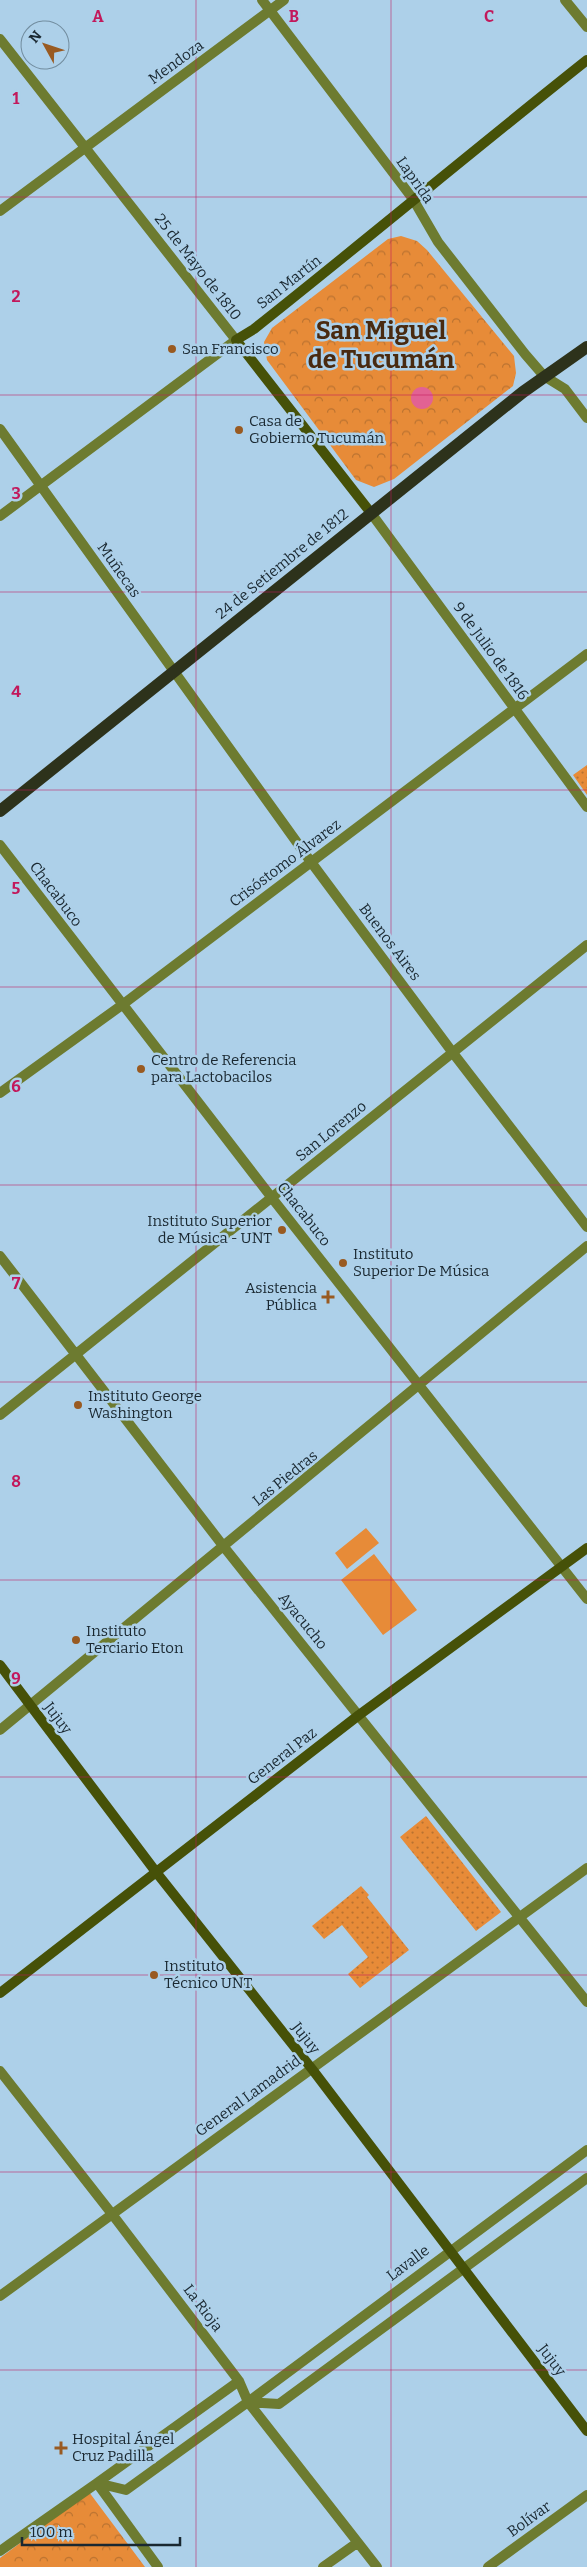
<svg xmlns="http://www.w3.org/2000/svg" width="587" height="2567" viewBox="0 0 587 2567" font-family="Bitter,serif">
<defs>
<pattern id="grass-dots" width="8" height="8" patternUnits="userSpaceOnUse" patternTransform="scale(1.25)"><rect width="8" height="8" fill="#e78b38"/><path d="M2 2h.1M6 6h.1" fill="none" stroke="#ba7230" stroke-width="1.8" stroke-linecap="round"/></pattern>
<pattern id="park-crowns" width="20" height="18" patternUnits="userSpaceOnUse" patternTransform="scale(1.25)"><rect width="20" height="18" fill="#e78b38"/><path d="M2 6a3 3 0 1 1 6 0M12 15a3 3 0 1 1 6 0" fill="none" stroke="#ba7230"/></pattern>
</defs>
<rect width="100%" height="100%" fill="#add0e9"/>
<path fill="url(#grass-dots)" d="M587,765V795L573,775Z
M426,1816L501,1912L476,1931L400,1837Z
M361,1886L369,1895L367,1897L409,1950L360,1988L348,1974L368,1957L342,1925L324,1939L312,1926Z"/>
<path fill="url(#park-crowns)" d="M401,236L417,241L427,250L514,356L516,373L513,386L394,479L374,487L356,480L267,360L264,342L272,328L388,239Z
M89,2492L145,2567H0V2558Z"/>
<path fill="#e78b38" d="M366,1528L379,1543L347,1569L335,1553Z
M374,1554L417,1610L383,1635L341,1580Z"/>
<path fill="#e26293" d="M411 398a11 11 0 1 1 22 0a11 11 0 1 1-22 0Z"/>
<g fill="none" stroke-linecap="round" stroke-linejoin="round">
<path stroke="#6d7b30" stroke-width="10" d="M262,0L413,199L438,242L525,354L544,376L565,389L587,418
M565,0L587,27
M0,39L236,340L0,516
M0,211L284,0
M0,429L311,862L453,1053L587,1227
M371,513L587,807
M0,845L272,1198L587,1599
M0,1093L122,1005L587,654
M0,1256L224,1547L587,2002
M0,1415L587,945
M0,1730L587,1246
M0,2071L112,2214L239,2381L248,2402L377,2567
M0,2296L587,1868
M248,2402L279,2404L587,2178
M0,2551L97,2483L126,2490L248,2402L587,2150
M158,2567L97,2483L239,2381
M323,2567L357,2543
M488,2567L587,2495"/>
<path stroke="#465108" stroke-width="10" d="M371,513L236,340L254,329C366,240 475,149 587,60
M0,1665L156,1872L312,2069L587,2431
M0,1993L359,1715L587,1548"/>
<path stroke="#2d321b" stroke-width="12" d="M0,811L523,392L587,347"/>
</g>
<path fill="none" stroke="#c2185b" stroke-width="1" stroke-opacity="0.55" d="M196,0V2567M391,0V2567M0,197H587M0,395H587M0,592H587M0,790H587M0,987H587M0,1185H587M0,1382H587M0,1580H587M0,1777H587M0,1975H587M0,2172H587M0,2370H587"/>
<g fill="#995a21" stroke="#add0e9" stroke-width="2">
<circle cx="172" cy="349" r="5"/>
<circle cx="239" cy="430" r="5"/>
<circle cx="141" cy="1069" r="5"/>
<circle cx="282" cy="1230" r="5"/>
<circle cx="343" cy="1263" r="5"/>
<path d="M325.5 1289.5h5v5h5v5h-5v5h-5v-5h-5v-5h5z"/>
<circle cx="78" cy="1405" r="5"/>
<circle cx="76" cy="1640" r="5"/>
<circle cx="154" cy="1975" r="5"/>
<path d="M58.5 2440.5h5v5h5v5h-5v5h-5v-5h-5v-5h5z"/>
</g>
<g text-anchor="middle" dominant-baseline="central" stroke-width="5" stroke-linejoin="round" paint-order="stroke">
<g font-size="15" fill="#1a2831" stroke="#add0e9">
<text transform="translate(176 62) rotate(-36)">Mendoza</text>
<text transform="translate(415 180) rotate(55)">Laprida</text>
<text transform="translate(198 267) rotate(52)">25 de Mayo de 1810</text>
<text transform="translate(289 282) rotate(-38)">San Martín</text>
<text transform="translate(282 564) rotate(-39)">24 de Setiembre de 1812</text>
<text transform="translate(119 570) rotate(55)">Muñecas</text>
<text transform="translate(491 651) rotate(54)">9 de Julio de 1816</text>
<text transform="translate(285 863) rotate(-37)">Crisóstomo Álvarez</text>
<text transform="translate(56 894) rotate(53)">Chacabuco</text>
<text transform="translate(390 942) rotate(53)">Buenos Aires</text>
<text transform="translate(331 1131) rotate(-39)">San Lorenzo</text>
<text transform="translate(304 1214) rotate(52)">Chacabuco</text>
<text transform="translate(285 1478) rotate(-39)">Las Piedras</text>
<text transform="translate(303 1621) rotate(51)">Ayacucho</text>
<text transform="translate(58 1718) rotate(53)">Jujuy</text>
<text transform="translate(282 1756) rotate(-38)">General Paz</text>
<text transform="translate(306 2038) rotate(52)">Jujuy</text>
<text transform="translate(248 2096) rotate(-36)">General Lamadrid</text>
<text transform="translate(408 2263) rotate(-37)">Lavalle</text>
<text transform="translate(203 2308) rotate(53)">La Rioja</text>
<text transform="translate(552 2360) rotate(53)">Jujuy</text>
<text transform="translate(529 2519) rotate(-36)">Bolívar</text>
</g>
<g font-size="15" fill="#1a2831" stroke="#add0e9" text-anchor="start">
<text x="182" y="349">San Francisco</text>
<text x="249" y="421">Casa de<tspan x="249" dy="17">Gobierno Tucumán</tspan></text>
<text x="151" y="1060">Centro de Referencia<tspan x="151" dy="17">para Lactobacilos</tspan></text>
<text x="272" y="1221" text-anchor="end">Instituto Superior<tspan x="272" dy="17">de Música - UNT</tspan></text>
<text x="353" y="1254">Instituto<tspan x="353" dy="17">Superior De Música</tspan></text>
<text x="317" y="1288" text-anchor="end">Asistencia<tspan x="317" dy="17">Pública</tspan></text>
<text x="88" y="1396">Instituto George<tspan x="88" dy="17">Washington</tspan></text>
<text x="86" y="1631">Instituto<tspan x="86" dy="17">Terciario Eton</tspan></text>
<text x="164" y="1966">Instituto<tspan x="164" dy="17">Técnico UNT</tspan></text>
<text x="72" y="2439">Hospital Ángel<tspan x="72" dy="17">Cruz Padilla</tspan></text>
</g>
<g font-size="25" font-weight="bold" fill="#492a10" stroke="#add0e9">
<text x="381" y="331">San Miguel<tspan x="381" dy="29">de Tucumán</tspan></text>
</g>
</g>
<g font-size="16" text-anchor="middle" font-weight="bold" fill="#c2185b" stroke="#add0e9" stroke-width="5" stroke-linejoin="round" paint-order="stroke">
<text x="98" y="22">A</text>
<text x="294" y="22">B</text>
<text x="489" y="22">C</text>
<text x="16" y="104">1</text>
<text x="16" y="302">2</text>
<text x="16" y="499">3</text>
<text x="16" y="697">4</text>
<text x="16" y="894">5</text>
<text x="16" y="1092">6</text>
<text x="16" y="1289">7</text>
<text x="16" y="1487">8</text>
<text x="16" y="1684">9</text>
</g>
<g transform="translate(45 45) rotate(310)"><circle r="24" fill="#add0e9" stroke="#728d9f"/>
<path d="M0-4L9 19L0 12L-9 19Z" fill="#995a21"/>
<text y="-8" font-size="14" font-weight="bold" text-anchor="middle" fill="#1a2831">N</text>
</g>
<path d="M22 2537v8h158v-8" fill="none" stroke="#1a2831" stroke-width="2.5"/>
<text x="30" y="2537" font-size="15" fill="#1a2831" stroke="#add0e9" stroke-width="4" paint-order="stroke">100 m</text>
</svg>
